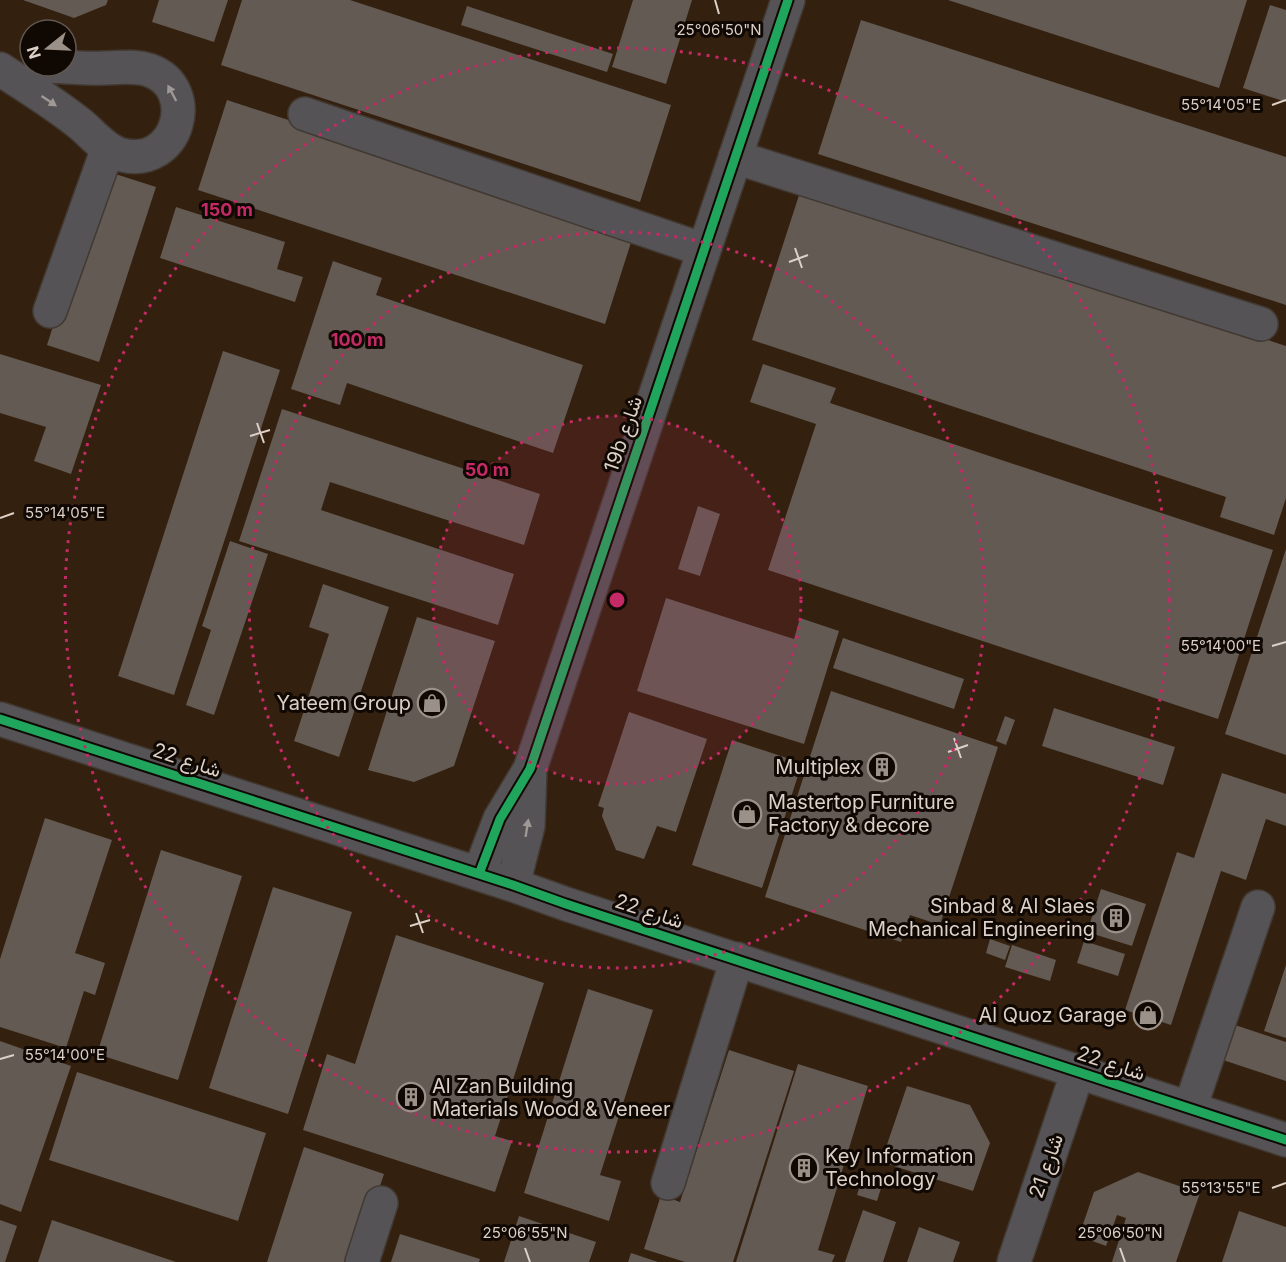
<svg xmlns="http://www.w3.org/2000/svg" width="1286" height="1262" viewBox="0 0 1286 1262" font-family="Inter,Vazirmatn,sans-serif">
<rect width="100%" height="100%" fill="#251c14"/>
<path fill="#34200e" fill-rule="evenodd" d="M0,0H1286V1262H0ZM30,30H66V66H30Z"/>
<path fill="#625a53" d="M23,0H108L106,5L74,18Z
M159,0H228L214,42L152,22Z
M242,0H350L671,105L640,202L221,65Z
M633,0H692L666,84L612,67Z
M948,0H1247L1219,88Z
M1270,5L1286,10V102L1243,88Z
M467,6L613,54L607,72L461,25Z
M861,20L1286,157V305L818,154Z
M227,100L634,233L605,324L198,190Z
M103,170L156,187L99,362L47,345Z
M802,186L1286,346V498L1274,535L1220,517L1226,497L752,340Z
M176,207L285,242L277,269L303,277L295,302L160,258Z
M333,261L382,278L376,295L583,365L553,453L347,383L340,405L291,389Z
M223,351L280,370L174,695L118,676Z
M0,354L101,385L71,474L34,461L46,427L0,413Z
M763,364L836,388L830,403L1273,550L1218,719L768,570L816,424L750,402Z
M282,409L540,494L524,545L330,482L321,510L514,574L498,625L239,541Z
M698,506L720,514L700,576L678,569Z
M230,541L268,554L214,715L186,705L211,630L202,626Z
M1286,549V755L1225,734Z
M323,584L389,607L339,757L294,741L329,634L309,627Z
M666,598L794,639L800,618L839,631L804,744L637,691Z
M417,617L495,641L454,766L414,782L368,770Z
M843,638L964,679L954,709L833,668Z
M831,691L998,747L940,925L910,915L901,942L765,897Z
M1054,708L1175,747L1163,785L1042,746Z
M629,712L707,739L676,832L657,826L644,859L616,850L602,816L604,808L598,806Z
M1005,716L1015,720L1006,745L996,741Z
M732,740L802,763L762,888L692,865Z
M1222,773L1286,794V826L1266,819L1246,880L1221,871L1171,1025L1125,1010L1177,852L1194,858Z
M45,818L112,840L75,953L105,963L95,995L84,991L66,1048L0,1027V959Z
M161,850L242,876L178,1080L97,1054Z
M273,887L352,912L288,1114L209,1088Z
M1101,889L1146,904L1132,946L1087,932Z
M396,935L544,983L495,1136L512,1141L495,1192L303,1130L327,1054L355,1064Z
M990,939L1010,946L1005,960L986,953Z
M1084,941L1125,954L1118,976L1077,963Z
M1012,945L1056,960L1050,981L1005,967Z
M1286,965V1038L1264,1031Z
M588,989L653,1010L600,1175L621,1181L609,1221L524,1193Z
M1235,1025L1286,1042V1081L1223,1060Z
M0,1041L71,1066L21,1212L0,1204Z
M729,1050L794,1071L733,1262H685L644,1249L661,1195L680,1202Z
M798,1064L868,1086L818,1250L835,1255L832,1262H736Z
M77,1072L266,1133L238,1221L49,1160Z
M907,1086L970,1105L990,1143L973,1191L881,1162Z
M304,1147L384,1174L355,1262H267Z
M1138,1172L1200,1193L1176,1262H1112L1126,1218L1117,1215L1106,1246L1079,1236L1094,1192Z
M864,1173L884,1179L877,1201L857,1195Z
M863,1210L896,1222L883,1262H845Z
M1239,1211L1286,1227V1262H1222Z
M519,1216L596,1242L589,1262H504Z
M0,1220L17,1226L5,1262H0Z
M52,1220L176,1262H38Z
M919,1227L960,1242L953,1262H907Z
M400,1234L480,1259L479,1262H391Z
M631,1253L658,1262H628Z"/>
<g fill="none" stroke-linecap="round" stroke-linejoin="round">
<g stroke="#413932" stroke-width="36">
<path id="minor" d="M0,69C26,86 54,103 79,123C93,134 105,151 122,155C178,169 201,88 149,70C134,65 119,68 104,68C85,69 67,67 49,66
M305,114L704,250
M735,157L1261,324
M50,311L108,148
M0,719L513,885L566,904L1286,1140
M479,874L500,819L530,769L788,0
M513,885L528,826L530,769
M1190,1108L1258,907
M668,1183L737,959
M362,1262L381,1203
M1014,1262L1078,1071"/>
</g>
<use href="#minor" stroke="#555355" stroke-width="33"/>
<g stroke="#0f0803" stroke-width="13">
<path id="cycleway" d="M0,719L513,885L566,904L1286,1140
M479,874L500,819L530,769L788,0"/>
</g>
<use href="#cycleway" stroke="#20a55d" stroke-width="9"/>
</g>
<defs><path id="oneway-solid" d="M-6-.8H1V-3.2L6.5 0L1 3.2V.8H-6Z" transform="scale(1.5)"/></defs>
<g fill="#9f9894">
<use href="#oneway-solid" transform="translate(172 93) rotate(-118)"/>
<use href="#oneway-solid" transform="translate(49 101) rotate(34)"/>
<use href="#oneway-solid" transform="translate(527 828) rotate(-81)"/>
</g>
<path fill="none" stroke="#dcd0c7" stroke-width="2" d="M715,0L719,14M1272,105L1286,100M795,248L802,268M789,262L808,255M257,423L264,443M250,436L270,430M0,518L14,513M1272,646L1286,642M954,738L961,758M948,752L968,745M416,913L423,933M410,926L430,920M0,1059L14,1055M1272,1188L1286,1183M525,1248L530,1262M1120,1248L1125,1262"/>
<circle cx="617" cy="600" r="184" fill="#c52a66" fill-opacity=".12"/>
<g fill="none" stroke="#c52a66" stroke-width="3" stroke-dasharray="3 6">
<circle cx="617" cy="600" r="184"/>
<circle cx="617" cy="600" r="368"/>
<circle cx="617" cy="600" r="552"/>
</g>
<defs>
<g id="shop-ring" transform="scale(1.5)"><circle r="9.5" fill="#0f0803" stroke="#9c9188" stroke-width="1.5"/><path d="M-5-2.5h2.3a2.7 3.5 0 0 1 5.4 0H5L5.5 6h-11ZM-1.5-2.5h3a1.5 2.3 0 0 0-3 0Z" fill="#9c9188"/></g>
<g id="building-ring" transform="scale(1.5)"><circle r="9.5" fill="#0f0803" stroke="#9c9188" stroke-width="1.5"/><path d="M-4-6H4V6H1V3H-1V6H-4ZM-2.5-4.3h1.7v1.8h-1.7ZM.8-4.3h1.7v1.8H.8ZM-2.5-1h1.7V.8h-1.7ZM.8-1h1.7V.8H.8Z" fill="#9c9188"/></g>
</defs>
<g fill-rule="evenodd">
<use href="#shop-ring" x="432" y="703"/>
<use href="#building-ring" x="882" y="767"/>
<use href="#shop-ring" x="747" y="814"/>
<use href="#building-ring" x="1116" y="918"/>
<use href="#shop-ring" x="1148" y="1015"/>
<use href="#building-ring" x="411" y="1097"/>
<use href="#building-ring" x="804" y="1168"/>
</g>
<g text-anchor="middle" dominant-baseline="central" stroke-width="6" stroke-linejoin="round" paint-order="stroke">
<g font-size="20" fill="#dcd0c7" stroke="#0f0803">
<text transform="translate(623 434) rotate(-71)">19b شارع</text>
<text transform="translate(187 760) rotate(18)">شارع 22</text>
<text transform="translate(649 911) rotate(18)">شارع 22</text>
<text transform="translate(1111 1063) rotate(18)">شارع 22</text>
<text transform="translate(1046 1166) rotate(-71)">شارع 21</text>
</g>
<g font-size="20" fill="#dcd0c7" stroke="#0f0803" text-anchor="end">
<text x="411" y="703">Yateem Group</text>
<text x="861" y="767">Multiplex</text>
<text x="768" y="802" text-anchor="start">Mastertop Furniture<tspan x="768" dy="23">Factory &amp; decore</tspan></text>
<text x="1095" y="906">Sinbad &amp; Al Slaes<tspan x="1095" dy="23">Mechanical Engineering</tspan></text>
<text x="1127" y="1015">Al Quoz Garage</text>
<text x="432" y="1086" text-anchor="start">Al Zan Building<tspan x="432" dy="23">Materials Wood &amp; Veneer</tspan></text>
<text x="825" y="1156" text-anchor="start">Key Information<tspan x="825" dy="23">Technology</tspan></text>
</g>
</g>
<g font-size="15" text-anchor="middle" fill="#dcd0c7" stroke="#0f0803" stroke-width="6" stroke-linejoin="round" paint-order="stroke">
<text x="719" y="35">25°06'50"N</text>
<text x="1221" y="110">55°14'05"E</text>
<text x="65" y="518">55°14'05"E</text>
<text x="1221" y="651">55°14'00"E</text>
<text x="65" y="1060">55°14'00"E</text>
<text x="1221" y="1193">55°13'55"E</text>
<text x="525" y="1238">25°06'55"N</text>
<text x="1120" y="1238">25°06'50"N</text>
</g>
<circle cx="617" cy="600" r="9" fill="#c52a66" stroke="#0f0803" stroke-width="3"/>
<g font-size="18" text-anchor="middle" font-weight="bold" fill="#c52a66" stroke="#0f0803" stroke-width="6" stroke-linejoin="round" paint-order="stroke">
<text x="227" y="216">150 m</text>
<text x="357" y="346">100 m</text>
<text x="487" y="476">50 m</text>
</g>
<g transform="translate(48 48) rotate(252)"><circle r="28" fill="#0f0803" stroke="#615851" stroke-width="1.5"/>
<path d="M0-4.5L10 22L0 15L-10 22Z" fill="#9c9188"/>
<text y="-9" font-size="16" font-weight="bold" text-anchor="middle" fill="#dcd0c7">N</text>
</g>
</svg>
